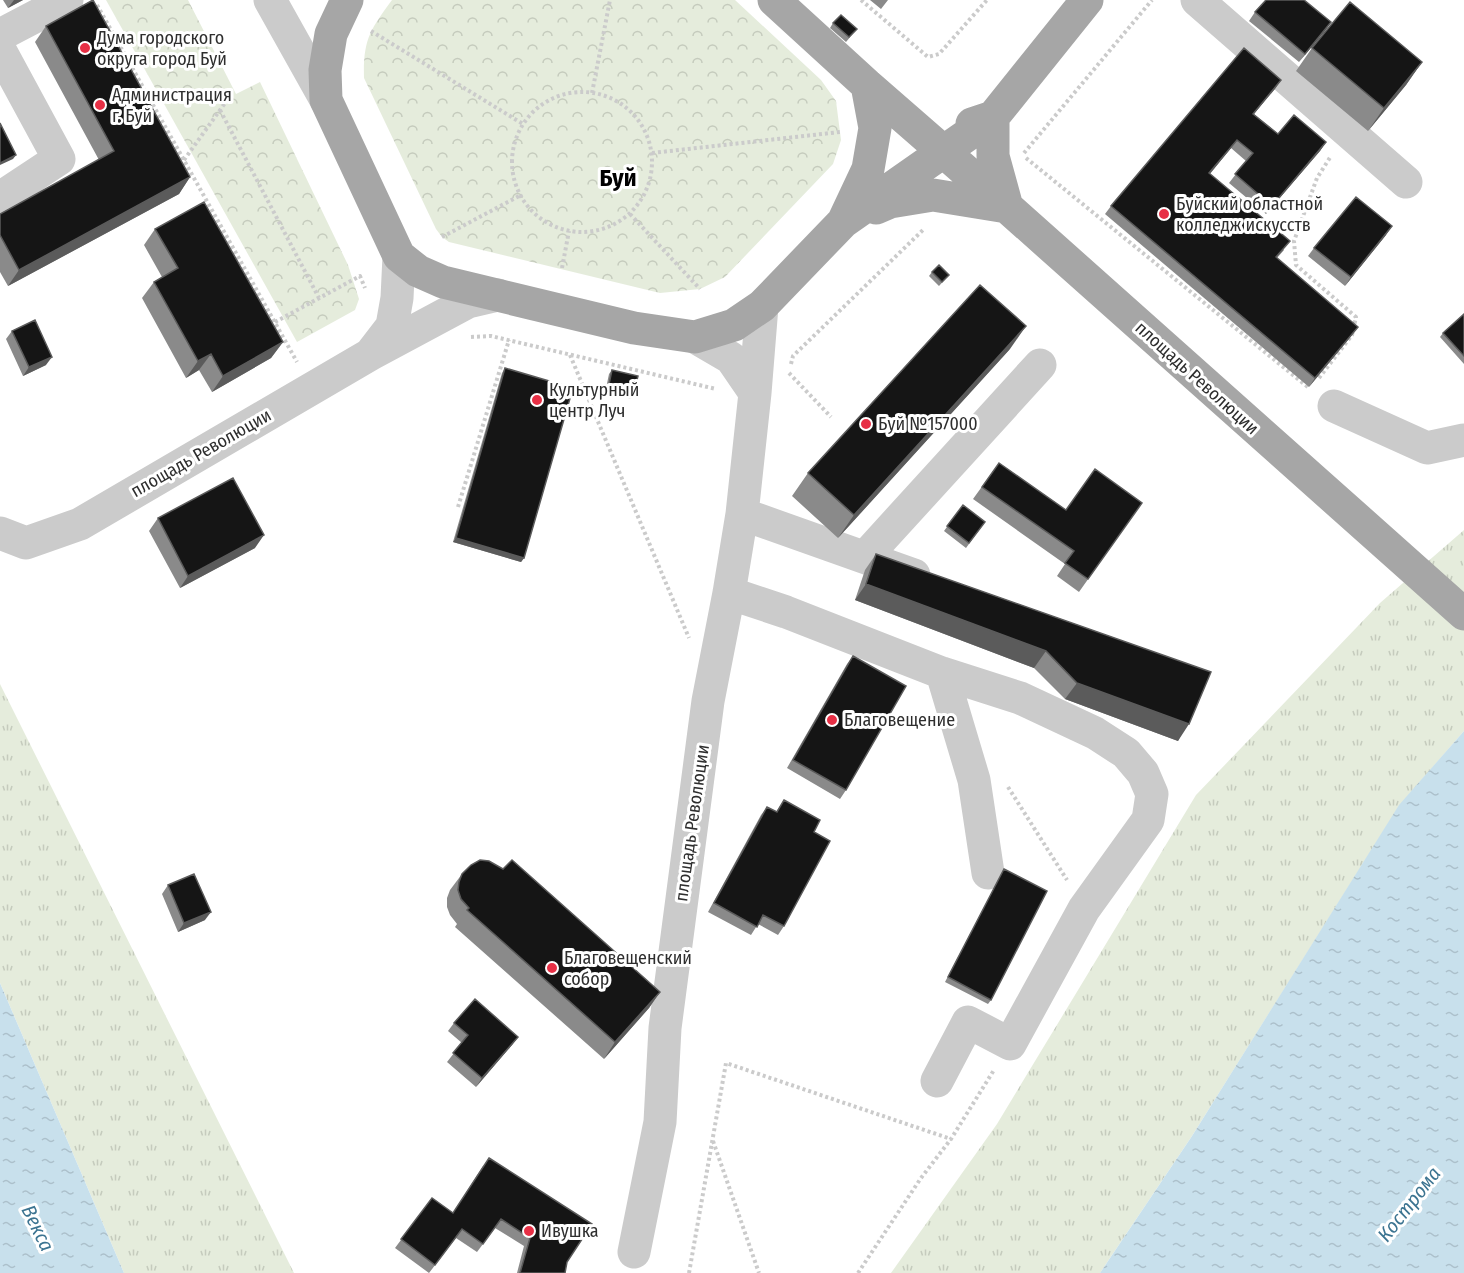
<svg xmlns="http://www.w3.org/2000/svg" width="1464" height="1273" viewBox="0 0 1464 1273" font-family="'Fira Sans Condensed',sans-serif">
<defs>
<pattern id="grass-tufts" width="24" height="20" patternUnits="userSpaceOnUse" patternTransform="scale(1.5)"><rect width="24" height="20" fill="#e5ecdc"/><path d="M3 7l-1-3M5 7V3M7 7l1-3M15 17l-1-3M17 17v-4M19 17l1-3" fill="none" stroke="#c5cbbd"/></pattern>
<pattern id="forest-crowns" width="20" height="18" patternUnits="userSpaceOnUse" patternTransform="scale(1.5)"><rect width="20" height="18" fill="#e5ecdc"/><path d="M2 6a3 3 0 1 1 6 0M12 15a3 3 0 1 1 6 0" fill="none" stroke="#c5cbbd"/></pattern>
<pattern id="water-ripples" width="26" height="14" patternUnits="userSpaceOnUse" patternTransform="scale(1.5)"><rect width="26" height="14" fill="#c8e0ec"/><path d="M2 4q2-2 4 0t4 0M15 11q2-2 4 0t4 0" fill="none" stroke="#acc0cb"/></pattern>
</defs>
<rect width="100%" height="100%" fill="#fff"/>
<path fill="url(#grass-tufts)" d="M1464,530V731L1399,806L1192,1136L1100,1273H891L997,1124L1196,795L1380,603Z
M0,684L294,1273H124L0,983Z"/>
<path fill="url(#forest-crowns)" d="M106,0H188L236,94L260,82L348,265L359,299L355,310L297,342Z
M392,0H735L821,80L836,101L841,140L833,164L725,277L700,289L660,293L449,242L442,237L436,229L364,78C363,40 370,30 392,0Z"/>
<path fill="url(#water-ripples)" d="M1464,731V1273H1100L1192,1136L1399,805Z
M0,983L124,1273H0Z"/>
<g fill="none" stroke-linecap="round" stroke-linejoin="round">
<path stroke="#cbcbcb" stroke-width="4" stroke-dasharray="3 3" stroke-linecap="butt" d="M861,0L928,57L939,54L987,0
M97,5L297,362
M371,31L523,124
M512 162a70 70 0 1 1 140 0a70 70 0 1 1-140 0Z
M592,93L610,0
M220,110L319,298
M652,153L840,132
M1024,153L1152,0
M1026,158L1309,388
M184,160L233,92
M630,214L700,289
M442,237L521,195
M562,268L569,231
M275,322L360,276L365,288
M471,337L491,336L716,389
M570,355L689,638
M791,364L793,356L924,229
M789,373L831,417
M1319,378L1352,335L1356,317L1296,265L1294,241L1317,178L1331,156
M458,507L509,340
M1008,787L1067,880
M713,1141L759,1273
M689,1273L726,1063L951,1139
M858,1273L921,1178L951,1139L994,1070"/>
<path stroke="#cbcbcb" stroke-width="33" d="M270,0L326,100
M1197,0L1406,182
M0,35L67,0
M0,50L59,159L0,198
M695,337L731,358L755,393
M372,352L392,326L397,298L399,256
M1334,406L1427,448L1464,440
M742,514L914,575
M0,533L26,543L80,524L371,354L468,302L498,295
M865,557L1040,365
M729,593L786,612L942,673L1020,698L1095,733L1126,753L1143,773L1152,794L1148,820L1084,909L1010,1044L968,1022L937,1081
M942,673L974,780L988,873
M634,1252L660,1122L665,1028L708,701L729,593L742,514L755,393L762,306"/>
<path stroke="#a6a6a6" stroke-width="33" d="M347,0L331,34L325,70L326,100L399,256L418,271L443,282L634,328L695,337L734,325L762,306L843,222L993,117
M774,0L867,85L1007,207L1464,614
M993,117V156L1007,207
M972,124L993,117L1087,0
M876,208L890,202L933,195L1007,207
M844,220L868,169L875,128L867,85"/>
</g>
<path fill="#8a8a8a" d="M3,0H23L8,8Z
M870,0H888L881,9Z
M1255,12L1331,22L1299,62L1249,21Z
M833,23L857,29L846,42L830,28Z
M46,26L190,177L179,194L8,286L0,272V214L99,160L35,42Z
M1312,48L1422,62L1406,85L1368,131L1296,71Z
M1281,80L1254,114L1278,134L1326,142L1320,151L1266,214L1229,183L1246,161L1231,148L1210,174L1284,250L1277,258L1352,335L1309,387L1105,214L1111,206Z
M155,229L283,342L271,358L212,392L199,370L186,378L142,298L154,282L162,277L144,245Z
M1386,235L1345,286L1308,256L1314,248Z
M932,272L949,275L939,286L929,276Z
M1464,314V364L1440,337L1443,333Z
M12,331L46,365L23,376L6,339Z
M1010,349L838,538L792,496L808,473Z
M505,368L524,558L521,562L453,542L502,373Z
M612,370L633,395L630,399L605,393L609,374Z
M999,463L1066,510L1142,503L1079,592L1057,576L1065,564L973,499Z
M963,505L985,522L966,548L944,531Z
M158,518L255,548L180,588L149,531Z
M876,554L1211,672L1178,741L1065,699L1034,668L855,600L865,570Z
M853,656L846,790L840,799L787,768L847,664Z
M784,800L814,832L784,926L778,935L758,924L751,935L708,912L761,815L767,807L776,812Z
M1004,869L991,1000L988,1004L945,982Z
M462,874L660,992L649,1008L604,1059L455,927L457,924L450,915L447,907V898L450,890Z
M168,885L205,920L178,932L162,894Z
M454,1023L518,1037L512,1045L476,1087L447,1062L462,1043L448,1031Z
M483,1166L567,1262L565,1273H517L524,1246L495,1228L477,1252L456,1238L429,1273L395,1248L432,1198L453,1213Z"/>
<path fill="#5b5b5b" d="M14,0H23L8,8Z
M1331,22L1325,31L1299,62L1305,54Z
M1422,62L1406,85L1368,131L1384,108Z
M1281,80L1275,89L1247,122L1253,114Z
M1237,140L1231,148L1203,182L1209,173Z
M1326,142L1320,151L1266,214L1272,206Z
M16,155L13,159L0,165V163Z
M190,177L179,194L8,286L19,270Z
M1392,226L1386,235L1345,286L1351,277Z
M1026,326L1010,349L838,538L854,515Z
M1358,327L1352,335L1309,387L1315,378Z
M283,342L271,358L212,392L223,376Z
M211,354L199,370L186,378L198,361Z
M52,357L46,365L23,376L29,367Z
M608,389L633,395L630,399L605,393Z
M264,535L255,548L180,588L188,576Z
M456,538L524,558L521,562L453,542Z
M866,584L1046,651L1034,668L855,600Z
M1077,683L1189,724L1178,741L1065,699Z
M211,912L205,920L178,932L184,923Z
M660,992L649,1008L604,1059L615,1042Z
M518,1037L512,1045L476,1087L482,1078Z"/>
<path fill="#151515" stroke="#5b5b5b" stroke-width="1.5" d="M93,0L190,177L19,270L0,235V214L114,151L46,26Z
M1266,0H1304L1331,22L1305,54L1255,12Z
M1350,2L1422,62L1384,108L1312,48Z
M841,15L857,29L849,37L833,23Z
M1244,48L1281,80L1253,114L1278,134L1294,115L1326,142L1272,206L1235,174L1253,153L1237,140L1209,173L1290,241L1276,257L1358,327L1315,378L1111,206Z
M0,123L16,155L0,163Z
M1356,197L1392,226L1351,277L1314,248Z
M204,202L283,342L223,376L211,354L198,361L154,282L178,268L155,229Z
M939,265L949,275L942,282L932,272Z
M980,285L1026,326L854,515L808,473Z
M1464,314V356L1443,333Z
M35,320L52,357L29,367L12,331Z
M505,368L573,388L524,558L456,538Z
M612,370L638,376L633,395L608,389Z
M999,463L1066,510L1095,469L1142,503L1088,579L1065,563L1074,551L982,487Z
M233,478L264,535L188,576L158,518Z
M963,505L985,522L969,543L947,526Z
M876,554L1211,672L1189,724L1077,683L1046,651L866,584Z
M853,656L906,686L846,790L793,760Z
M784,800L820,820L814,832L830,841L784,926L763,915L757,927L714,903L767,807L777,812Z
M480,860L489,861L503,869L512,860L660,992L615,1042L467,910L469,908L461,899L458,890L459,882L462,874L471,865Z
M1004,869L1047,891L991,1000L948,977Z
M194,874L211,912L184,923L168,885Z
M475,999L518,1037L482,1078L453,1053L468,1035L454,1023Z
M489,1158L592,1224L567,1262L565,1273H520L530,1238L501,1219L483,1244L462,1229L435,1265L401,1239L432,1198L453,1213Z"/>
<g fill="#e72f45" stroke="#fff" stroke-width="2">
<circle cx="85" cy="48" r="6"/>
<circle cx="100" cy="105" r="6"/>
<circle cx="1164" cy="214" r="6"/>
<circle cx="537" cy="400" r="6"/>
<circle cx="866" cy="424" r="6"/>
<circle cx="832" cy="720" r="6"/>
<circle cx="552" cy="968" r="6"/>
<circle cx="529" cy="1231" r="6"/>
</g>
<g text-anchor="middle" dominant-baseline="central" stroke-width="6" stroke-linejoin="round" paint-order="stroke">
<g font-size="18" fill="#2e2e2e" stroke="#fff" text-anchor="start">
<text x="97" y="38">Дума городского<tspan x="97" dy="21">округа город Буй</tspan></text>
<text x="112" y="95">Администрация<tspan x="112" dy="21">г. Буй</tspan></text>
<text x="1176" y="204">Буйский областной<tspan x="1176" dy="21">колледж искусств</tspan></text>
<text x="549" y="390">Культурный<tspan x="549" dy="21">центр Луч</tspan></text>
<text x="878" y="424">Буй №157000</text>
<text x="844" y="720">Благовещение</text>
<text x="564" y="958">Благовещенский<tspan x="564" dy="21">собор</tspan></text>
<text x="541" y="1231">Ивушка</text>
</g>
<g font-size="18" fill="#2e2e2e" stroke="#fff">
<text transform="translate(1197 378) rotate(42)">площадь Революции</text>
<text transform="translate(201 453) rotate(-30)">площадь Революции</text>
<text transform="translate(692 823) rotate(-82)">площадь Революции</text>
</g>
<g font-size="20" font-style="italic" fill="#3c7491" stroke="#fff">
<text transform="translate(1409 1204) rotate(-52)">Кострома</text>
<text transform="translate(38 1228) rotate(64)">Векса</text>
</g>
<g font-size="24" font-weight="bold" fill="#000" stroke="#fff">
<text x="618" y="178">Буй</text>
</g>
</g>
</svg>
